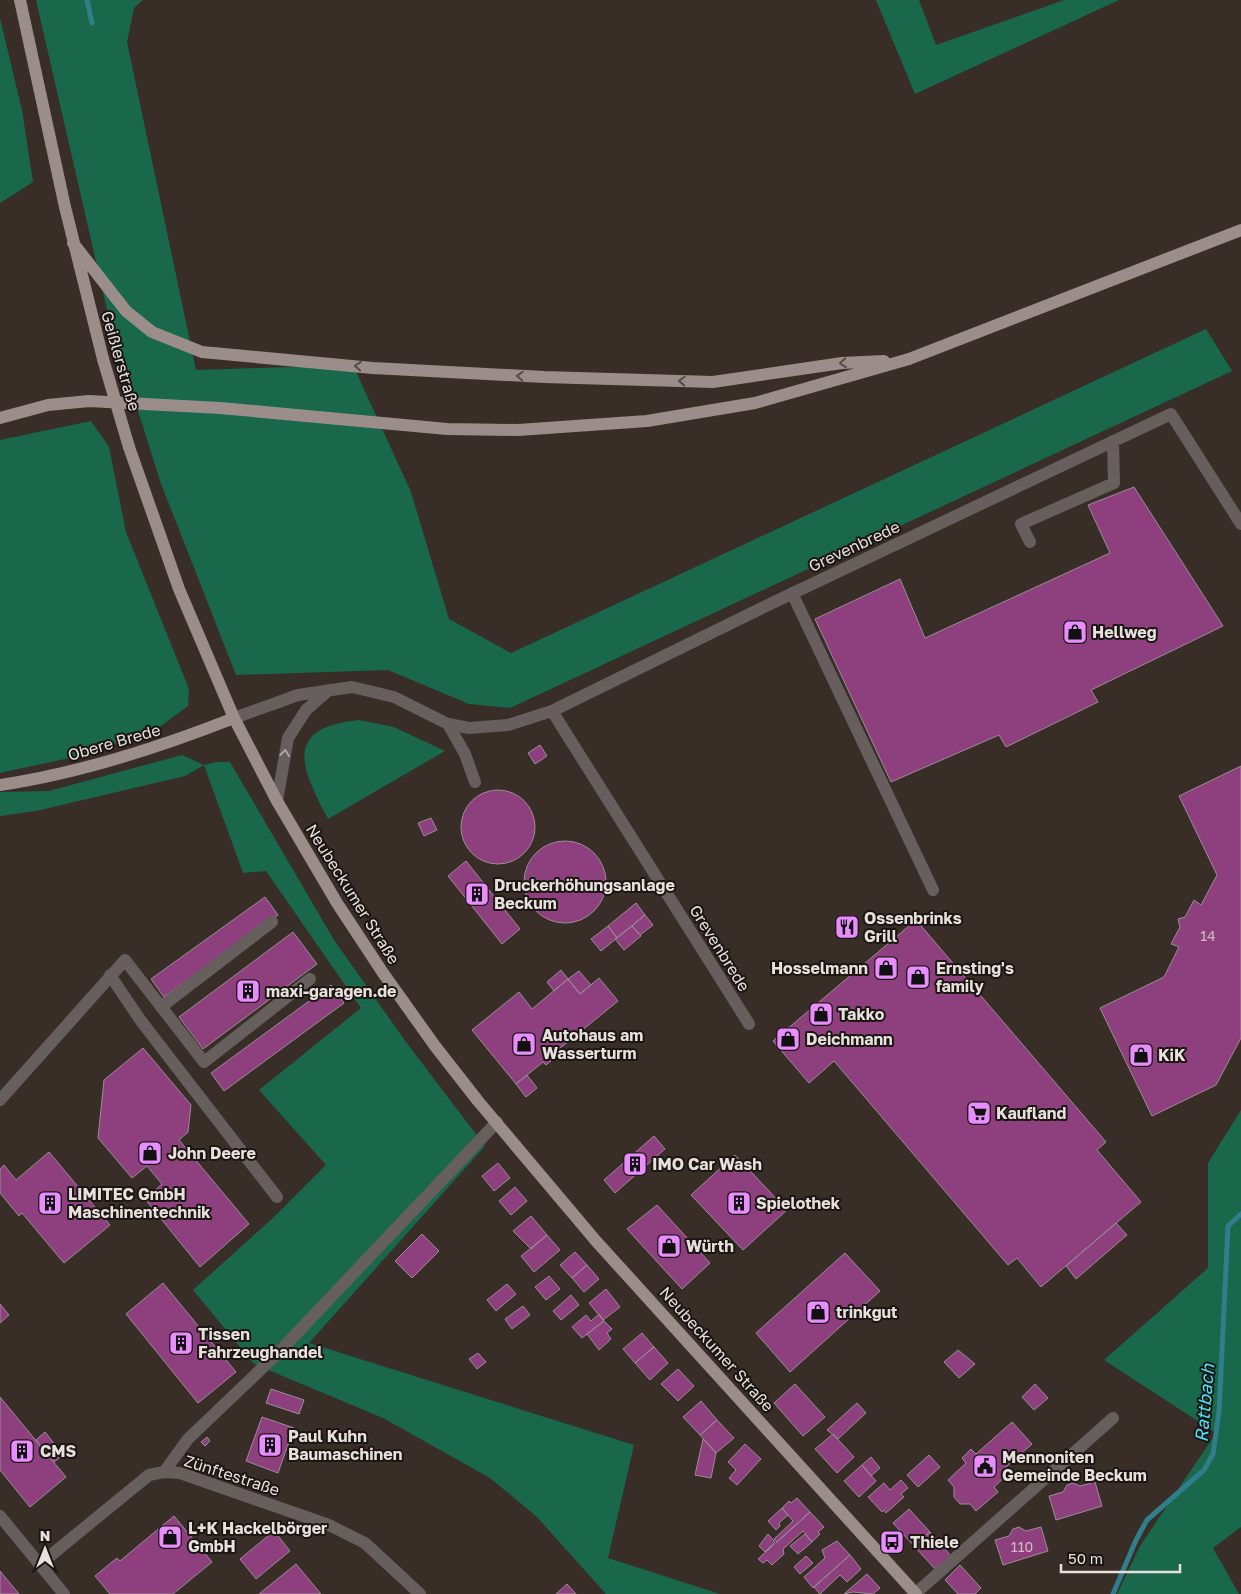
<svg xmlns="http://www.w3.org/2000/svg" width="1241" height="1594" viewBox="0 0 1241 1594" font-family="'Golos Text',sans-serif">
<rect width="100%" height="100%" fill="#382d27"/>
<path fill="#19684b" d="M36,0H143L134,8L127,42L196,370L353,365L411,492L449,619L511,653L1206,329L1232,371L510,708L469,704L388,670L236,675L160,481L109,318Z
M876,0H919L936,45L1064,0H1119L915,94Z
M0,18L22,110L33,182L0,203Z
M91,421L109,447L126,532L189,689L188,706L161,726L88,754L0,773V440Z
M359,720L394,727L445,751L328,819C302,769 281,728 359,720Z
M182,755L204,765L216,762H230L334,940L406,1042L485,1146L309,1343L634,1445L608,1558L720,1594H606L536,1516L490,1478L383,1418L254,1364L193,1290L273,1218L326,1165L259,1090L361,1008L266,871L243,873L204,765L185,776L36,811L0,816V792L49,791Z
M1241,1110V1527L1213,1548L1239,1594H1117L1140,1546L1216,1433L1104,1360L1208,1268V1163Z"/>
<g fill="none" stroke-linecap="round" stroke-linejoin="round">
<path stroke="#2f7e89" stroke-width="5" d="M87,0L92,23
M1113,1594L1136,1540L1147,1520L1204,1470L1213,1454L1219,1412L1228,1226L1241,1214"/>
</g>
<path fill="#8d407d" stroke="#9a8e96" d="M1134,487L1223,626L1091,690L1098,702L1006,747L999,735L891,782L815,619L900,579L925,638L1110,553L1088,505Z
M540,745L547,756L535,764L528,753Z
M1241,766V1038L1216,1085L1152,1116L1100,1008L1164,977L1179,947L1171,944L1180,927L1178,919L1185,917L1194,900L1201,905L1217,875L1179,796Z
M461 827a37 37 0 1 1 74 0a37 37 0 1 1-74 0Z
M431,818L437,830L424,836L418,823Z
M524 882a41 41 0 1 1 82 0a41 41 0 1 1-82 0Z
M466,861L520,929L502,944L448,876Z
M265,897L278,915L164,997L151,979Z
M636,903L645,915L617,938L608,926Z
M645,915L653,925L640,935L632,926Z
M848,917L857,927L846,937L837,928Z
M916,920L1106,1142L1097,1150L1141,1202L1041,1287L1017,1258L1008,1265L834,1061L809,1083L773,1041Z
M608,926L617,938L601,951L591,939Z
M632,926L641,936L624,950L615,939Z
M293,932L317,964L203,1049L179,1017Z
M561,970L568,979L554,991L547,982Z
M579,971L591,985L580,994L568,979Z
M599,978L618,1001L548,1058L551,1061L546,1065L543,1062L516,1084L472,1030L519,992L532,1009L568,979L580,994Z
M331,985L344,1003L224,1091L211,1073Z
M143,1048L191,1105L188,1132L179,1140L249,1224L200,1267L145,1199L162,1184L147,1166L132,1178L98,1138L104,1080Z
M527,1075L537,1088L526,1097L516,1084Z
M654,1136L665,1149L615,1193L604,1180Z
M49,1152L110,1225L64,1263L22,1213L19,1216L0,1193V1169L4,1165L16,1180Z
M735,1155L787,1210L743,1250L691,1195Z
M498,1163L510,1178L494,1191L482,1176Z
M515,1187L527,1201L511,1215L499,1201Z
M657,1205L710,1263L682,1289L627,1229Z
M531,1216L547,1235L531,1249L513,1231Z
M1116,1223L1127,1235L1076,1279L1066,1266Z
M422,1234L439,1251L412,1278L395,1261Z
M547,1235L560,1250L534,1272L521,1256Z
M575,1252L587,1265L572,1278L560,1265Z
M845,1253L880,1291L790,1372L756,1333Z
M587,1265L599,1279L584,1292L572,1278Z
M549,1276L560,1289L546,1300L535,1287Z
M163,1283L236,1372L198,1403L126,1314Z
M507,1284L516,1294L496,1311L487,1300Z
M606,1289L620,1307L603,1320L589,1303Z
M571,1295L579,1305L561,1320L553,1311Z
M0,1304L9,1315L0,1323Z
M523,1306L530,1315L512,1329L505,1319Z
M599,1314L604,1321L582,1338L572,1327L586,1315L591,1321Z
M604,1321L612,1329L607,1333L611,1339L599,1350L587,1334Z
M642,1333L654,1347L635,1363L623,1349Z
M654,1347L668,1363L650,1380L635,1363Z
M958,1350L975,1364L959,1378L944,1362Z
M478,1353L486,1362L477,1369L469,1359Z
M678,1369L694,1386L678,1401L661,1384Z
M795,1384L825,1417L803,1436L774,1403Z
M1035,1384L1048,1398L1034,1410L1022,1397Z
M271,1389L304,1400L299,1414L266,1403Z
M0,1397L66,1477L30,1507L0,1470Z
M701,1401L717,1420L700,1435L683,1417Z
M857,1403L866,1413L838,1439L827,1430Z
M262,1417L294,1428L278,1473L246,1461Z
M717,1420L734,1438L716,1453L700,1435Z
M1012,1422L1032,1444L1004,1469L1008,1474L994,1487L998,1492L976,1511L970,1504H960L954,1497V1487L948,1480L966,1463L962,1458L971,1449L976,1454Z
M45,1432L63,1455L54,1462L36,1440Z
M833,1434L854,1457L837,1473L815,1449Z
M207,1437L210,1441L205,1446L201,1442Z
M703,1439L716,1453L711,1478L695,1475Z
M745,1444L761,1459L737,1485L729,1478L736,1470L728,1462Z
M929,1455L940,1467L918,1487L907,1475Z
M871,1457L880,1468L871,1476L862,1465Z
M862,1465L876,1481L859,1497L844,1481Z
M901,1480L908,1488L901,1494L904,1497L886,1513L884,1510L882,1512L868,1497L884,1483L890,1490Z
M1095,1482L1102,1506L1056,1520L1049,1496L1063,1492L1067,1485L1073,1483L1080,1486Z
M797,1498L810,1512L777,1542L774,1539L793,1521L782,1508L789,1501L791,1503Z
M782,1508L788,1515L779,1523L780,1526L776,1530L768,1521Z
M909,1509L930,1532L914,1546L893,1523Z
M810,1512L824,1527L818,1532L820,1534L812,1542L803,1531L783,1549L784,1554L772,1565L767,1560L763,1563L758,1559Z
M174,1516L212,1562L173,1594H110L95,1576L117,1558L120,1561Z
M1019,1527L1026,1531L1041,1527L1048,1551L1003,1565L995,1540L1009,1536L1013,1529Z
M274,1531L290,1551L256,1579L240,1559Z
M930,1532L951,1556L935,1569L914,1546Z
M768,1534L775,1542L765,1552L759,1546Z
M805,1534L812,1542L798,1554L790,1546Z
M837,1541L850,1555L813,1588L804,1577L825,1558L822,1550Z
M850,1555L861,1569L847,1582L840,1575L820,1594L814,1587Z
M806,1556L813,1563L800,1574L794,1567Z
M296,1564L321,1594H259Z
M960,1565L981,1588L975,1594H958L945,1580Z
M0,1571L19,1594H0Z
M867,1574L880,1588L873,1594L853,1592L844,1594Z
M567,1584L576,1594H556Z"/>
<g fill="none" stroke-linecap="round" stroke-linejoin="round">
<path stroke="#665f5d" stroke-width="12" d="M1030,542L1021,524L1114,483L1113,441
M792,593L933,890
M552,711L749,1024
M234,718L298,695L352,687L394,697L448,724L469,728L508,725L552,711L770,604L1171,414L1241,524
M448,724L465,754L475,782
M277,801L288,738L306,710L329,690
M110,975L141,1021L277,1197
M161,1007L272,922
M0,1100L125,960L204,1062L310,979
M164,1472L188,1439L278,1353L497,1122
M0,1516L64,1594
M39,1565L149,1475L164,1472L180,1473L329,1525L365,1543L420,1594
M916,1593L1113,1418"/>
<path stroke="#9b8e8a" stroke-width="12" d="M20,0L65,207L103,359
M73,243L126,311L152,332L202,352L373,368L544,377L713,382L842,363L884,361
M0,418L48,405L89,401L220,408L447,429L518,430L647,421L755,403L909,359L1241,230
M129,447L179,589L234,718L277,801L337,903L383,973L435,1046L478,1101L596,1241L916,1594
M0,785C81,773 158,748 234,718"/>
<path stroke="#9b8e8a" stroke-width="12" d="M103,359L129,447"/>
</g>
<defs><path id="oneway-chevron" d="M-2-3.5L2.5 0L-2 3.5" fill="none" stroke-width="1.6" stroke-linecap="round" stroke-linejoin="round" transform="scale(1.25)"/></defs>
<g stroke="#554c49">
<use href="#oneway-chevron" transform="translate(843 363) rotate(175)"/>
<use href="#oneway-chevron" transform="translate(358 366) rotate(-175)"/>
<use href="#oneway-chevron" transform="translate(520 376) rotate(-177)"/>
<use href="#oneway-chevron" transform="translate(682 381) rotate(-178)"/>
</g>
<use stroke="#aea6a3" href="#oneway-chevron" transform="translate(285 753) rotate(-83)"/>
<defs>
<g id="shop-square" transform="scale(1.25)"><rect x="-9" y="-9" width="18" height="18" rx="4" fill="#e98dfe" stroke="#1b1613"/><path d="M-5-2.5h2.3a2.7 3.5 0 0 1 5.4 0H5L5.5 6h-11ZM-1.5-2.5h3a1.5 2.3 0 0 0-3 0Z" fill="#111"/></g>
<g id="building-square" transform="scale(1.25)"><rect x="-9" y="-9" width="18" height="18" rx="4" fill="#e98dfe" stroke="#1b1613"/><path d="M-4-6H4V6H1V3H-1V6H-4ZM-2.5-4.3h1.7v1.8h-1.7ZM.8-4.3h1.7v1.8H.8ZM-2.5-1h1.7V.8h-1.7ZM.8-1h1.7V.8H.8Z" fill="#111"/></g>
<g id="restaurant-square" transform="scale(1.25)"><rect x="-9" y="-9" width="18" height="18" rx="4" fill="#e98dfe" stroke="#1b1613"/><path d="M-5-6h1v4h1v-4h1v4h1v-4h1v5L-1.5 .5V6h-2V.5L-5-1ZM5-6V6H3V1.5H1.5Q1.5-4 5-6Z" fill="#111"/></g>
<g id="supermarket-square" transform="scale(1.25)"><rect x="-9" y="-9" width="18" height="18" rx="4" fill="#e98dfe" stroke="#1b1613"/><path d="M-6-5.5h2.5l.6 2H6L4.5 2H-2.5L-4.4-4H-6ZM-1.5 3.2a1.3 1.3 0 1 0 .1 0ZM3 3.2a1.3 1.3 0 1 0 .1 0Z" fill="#111"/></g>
<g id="civic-square" transform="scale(1.25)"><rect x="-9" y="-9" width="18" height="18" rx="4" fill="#e98dfe" stroke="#1b1613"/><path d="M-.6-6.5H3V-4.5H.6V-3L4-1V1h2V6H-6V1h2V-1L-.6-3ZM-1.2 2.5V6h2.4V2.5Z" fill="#111"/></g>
<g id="bus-square" transform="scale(1.25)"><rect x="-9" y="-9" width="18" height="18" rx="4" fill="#e98dfe" stroke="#1b1613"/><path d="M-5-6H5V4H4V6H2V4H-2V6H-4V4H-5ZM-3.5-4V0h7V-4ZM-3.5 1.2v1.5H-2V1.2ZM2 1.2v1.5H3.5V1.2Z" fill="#111"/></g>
</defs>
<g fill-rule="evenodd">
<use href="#shop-square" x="1075" y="632"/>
<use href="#building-square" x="477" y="894"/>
<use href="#restaurant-square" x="847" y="927"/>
<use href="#shop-square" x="886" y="968"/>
<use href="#shop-square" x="918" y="977"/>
<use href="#building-square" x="248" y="991"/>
<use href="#shop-square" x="821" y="1014"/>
<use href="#shop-square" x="788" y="1039"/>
<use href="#shop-square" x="524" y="1044"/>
<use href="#shop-square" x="1141" y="1055"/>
<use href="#supermarket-square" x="979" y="1113"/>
<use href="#shop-square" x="150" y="1153"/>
<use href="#building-square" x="635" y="1164"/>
<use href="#building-square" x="50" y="1203"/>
<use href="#building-square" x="739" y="1203"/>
<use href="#shop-square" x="669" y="1246"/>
<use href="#shop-square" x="818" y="1312"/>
<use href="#building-square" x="181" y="1343"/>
<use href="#building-square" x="270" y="1445"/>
<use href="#building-square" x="22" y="1451"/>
<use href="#civic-square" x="985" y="1466"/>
<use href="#shop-square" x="170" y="1537"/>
<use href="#bus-square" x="892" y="1542"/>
</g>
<g text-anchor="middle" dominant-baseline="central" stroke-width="4" stroke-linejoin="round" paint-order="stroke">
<g font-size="14" fill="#d1b8c4">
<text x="1208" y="935">14</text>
<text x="1022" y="1546">110</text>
</g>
<g font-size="16" fill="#e8e0dc" stroke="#1b1613">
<text transform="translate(121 361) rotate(74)">Geißlerstraße</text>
<text transform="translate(854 546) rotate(-25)">Grevenbrede</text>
<text transform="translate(114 742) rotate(-16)">Obere Brede</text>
<text transform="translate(353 894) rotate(58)">Neubeckumer Straße</text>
<text transform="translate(720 948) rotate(58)">Grevenbrede</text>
<text transform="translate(717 1349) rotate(48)">Neubeckumer Straße</text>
<text transform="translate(232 1475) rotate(18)">Zünftestraße</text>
</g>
<g font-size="16" font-weight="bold" fill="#e8e0dc" stroke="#1b1613" text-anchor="start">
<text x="1092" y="632">Hellweg</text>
<text x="494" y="885">Druckerhöhungsanlage<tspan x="494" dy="18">Beckum</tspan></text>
<text x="864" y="918">Ossenbrinks<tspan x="864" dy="18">Grill</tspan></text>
<text x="868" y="968" text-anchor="end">Hosselmann</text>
<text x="936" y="968">Ernsting's<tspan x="936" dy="18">family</tspan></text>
<text x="266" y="991">maxi-garagen.de</text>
<text x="838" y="1014">Takko</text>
<text x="542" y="1035">Autohaus am<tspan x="542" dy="18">Wasserturm</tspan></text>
<text x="806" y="1039">Deichmann</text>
<text x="1158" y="1055">KiK</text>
<text x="996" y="1113">Kaufland</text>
<text x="168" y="1153">John Deere</text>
<text x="652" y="1164">IMO Car Wash</text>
<text x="68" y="1194">LIMITEC GmbH<tspan x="68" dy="18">Maschinentechnik</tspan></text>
<text x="756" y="1203">Spielothek</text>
<text x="686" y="1246">Würth</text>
<text x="836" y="1312">trinkgut</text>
<text x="198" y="1334">Tissen<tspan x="198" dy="18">Fahrzeughandel</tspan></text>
<text x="288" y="1436">Paul Kuhn<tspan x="288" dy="18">Baumaschinen</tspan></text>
<text x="40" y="1451">CMS</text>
<text x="1002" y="1457">Mennoniten<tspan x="1002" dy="18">Gemeinde Beckum</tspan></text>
<text x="188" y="1528">L+K Hackelbörger<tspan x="188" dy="18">GmbH</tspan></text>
<text x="910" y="1542">Thiele</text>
</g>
<g font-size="18" font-style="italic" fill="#4be2f7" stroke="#1b1613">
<text transform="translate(1204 1403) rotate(-85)">Rattbach</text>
</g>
</g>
<g transform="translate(45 1549)" stroke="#1b1613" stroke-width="4" paint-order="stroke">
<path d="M0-4L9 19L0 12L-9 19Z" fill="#e8e0dc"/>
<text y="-8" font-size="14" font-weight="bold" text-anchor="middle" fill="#e8e0dc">N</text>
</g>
<path d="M1061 1564v8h119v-8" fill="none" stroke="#e8e0dc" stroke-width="2.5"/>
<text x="1068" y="1564" font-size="15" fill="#e8e0dc" stroke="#1b1613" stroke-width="4" paint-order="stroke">50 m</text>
</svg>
